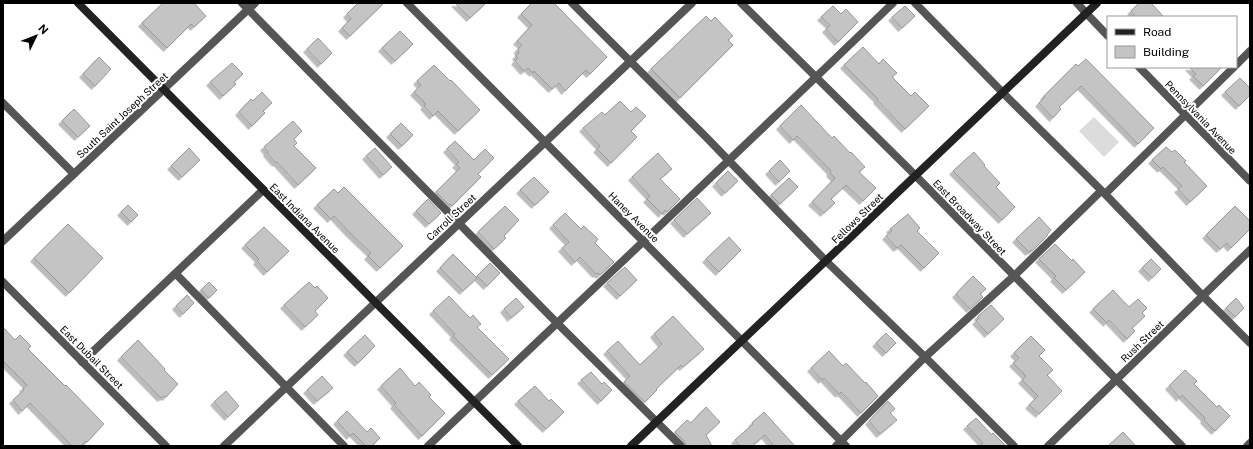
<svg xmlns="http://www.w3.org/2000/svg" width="1253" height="449" viewBox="0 0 1253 449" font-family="'Public Sans',sans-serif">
<defs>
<filter id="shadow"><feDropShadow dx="-3.5" dy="3.5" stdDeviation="0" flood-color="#0004"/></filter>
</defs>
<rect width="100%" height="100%" fill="#fff"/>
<path fill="#dcdcdc" d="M1094,117L1119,142L1104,157L1079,131Z"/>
<path fill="#c4c4c4" stroke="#999" filter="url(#shadow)" d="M163,3H194L206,16L194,27L191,24L167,48L142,23Z
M358,3H384L350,36L342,28L351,19L347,14Z
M455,3H486L470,18Z
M532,3H554L607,57L590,74L586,70L565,91L559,83L552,89L534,71L533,73L528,68L524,71L515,61L518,58L516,56L519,53L518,49L522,45L517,41L532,25L521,14Z
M1139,3H1151L1164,17H1136L1131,11Z
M833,6L841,14L846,9L858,22L838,42L826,29L830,25L821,17Z
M905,6L915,16L902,28L892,17Z
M706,16L711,21L715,17L733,36L728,40L733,45L680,98L651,69Z
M400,31L413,44L395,61L382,48Z
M318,38L332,53L321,64L307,49Z
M863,47L879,64L883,59L897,73L892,77L911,96L915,92L929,106L905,129L877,100L878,99L844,65Z
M99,57L111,69L95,86L83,74Z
M1086,59L1154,128L1138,144L1081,86L1059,107L1061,109L1053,118L1039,103L1045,97L1044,96L1076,64L1078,66Z
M232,63L243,74L234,82L236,84L223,96L210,82Z
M434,65L450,81L451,80L480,110L458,131L438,111L433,116L424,106L426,104L414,92L421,85L417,81Z
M1189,67H1222L1203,86L1193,76L1196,74Z
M1240,78L1250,88V95L1239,106L1225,92Z
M262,92L272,103L263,111L265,113L252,126L239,112L251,99L253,101Z
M620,101L631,112L636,107L646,116L631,131L637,137L611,163L597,149L600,146L583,128L602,112L605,115Z
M801,105L832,138L834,136L850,153L851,152L865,167L859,172L876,188L863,201L846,185L831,199L835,203L824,213L812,202L835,178L830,173L831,171L797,136L793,140L780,126Z
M74,109L90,126L78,137L62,121Z
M293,121L302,131L294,139L297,143L294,146L316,168L298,185L277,162L276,163L267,153L268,152L264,147Z
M401,123L413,135L402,146L390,134Z
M455,141L474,160L485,149L494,158L478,174L481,177L452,206L450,204L449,205L436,192L460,168L456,164L459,162L447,149Z
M1166,147L1172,152L1175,150L1186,161L1184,162L1207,186L1190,202L1178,189L1182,186L1163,167L1161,169L1152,160Z
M189,148L200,160L182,177L171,166Z
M375,148L392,167L383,175L366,156Z
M974,152L985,165L984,166L1000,183L996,187L1015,207L1002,220L953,171Z
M658,153L672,169L660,179L680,199L667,212L665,210L662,214L647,199L650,196L632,177Z
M780,160L790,171L779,182L769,171Z
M728,171L738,181L725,193L716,183Z
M534,177L549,192L535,205L520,190Z
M789,178L798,187L780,204L771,195Z
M344,187L403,246L380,268L368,256L371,253L350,233L334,216L331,219L317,205L334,189L338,193Z
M697,198L711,213L687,234L674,220Z
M428,199L441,213L429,224L416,211Z
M128,205L138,215L131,222L121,212Z
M505,206L519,220L504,236L506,238L494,249L478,232Z
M1235,206L1250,221V229L1231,248L1227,243L1220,249L1206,235Z
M565,213L581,229L584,226L598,239L595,243L614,262L600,275L598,273L596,274L580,257L575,262L562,248L569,242L553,225Z
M908,214L920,228L917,231L939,253L924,268L901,245L897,248L886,236L892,231L890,229Z
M1039,217L1051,230L1047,235V236L1032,251L1031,250L1029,252L1016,239Z
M68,224L103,258L69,293L34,258Z
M264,227L289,251L267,272L257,261L259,259L245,245Z
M729,237L741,250L719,272L706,259Z
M1055,244L1072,261L1073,259L1085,272L1066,290L1054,278L1056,276L1039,259Z
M453,254L477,278L463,291L440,268Z
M1151,259L1161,269L1152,278L1142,268Z
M490,263L500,273L487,286L477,276Z
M625,267L637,280L620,296L607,283Z
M973,276L986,289L980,294L983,297L970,309L956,294Z
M209,282L217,290L209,298L201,290Z
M309,282L315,288L317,286L328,298L315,311L318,315L305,327L284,305Z
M1113,290L1129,307L1138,299L1147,308L1142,313L1145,316L1132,328L1135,331L1127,339L1109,320L1107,323L1093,309Z
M187,295L194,303L183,314L176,306Z
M449,296L470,318L473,315L481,324L477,327L509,359L492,375L453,336L455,334L433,311Z
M516,298L524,307L511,318L504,309Z
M1236,298L1244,308L1235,317L1226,308Z
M991,305L1004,319L988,334L976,321L979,318L978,316Z
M673,316L704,349L683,367L681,365L656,389L657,390L645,402L624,382L630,376L607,351L618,341L640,365L662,344L654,334Z
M3,327L15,340L20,335L31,346L28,349L65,386L66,385L104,424L87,442L86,441L81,446H72L30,403L22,411L13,400L24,390L23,388L27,385L3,361Z
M886,333L896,343L886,353L876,343Z
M365,335L375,346L358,363L347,352Z
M1031,336L1045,350L1039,356L1053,370L1047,375L1062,391L1039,414L1029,405L1038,396L1022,380L1026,376L1013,363L1019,358L1014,353Z
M138,340L165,369L164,370L178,384L166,397L164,396L161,398L121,357Z
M829,351L843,366L846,363L865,383L866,382L878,396L861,413L841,392L839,394L824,378L822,380L811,368Z
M400,368L415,386L419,382L431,395L429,397L445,413L422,436L394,405L396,403L381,386Z
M1185,370L1197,381L1194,384L1217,407L1219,405L1230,416L1215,431L1204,420L1205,418L1182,395L1180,398L1169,386Z
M591,372L602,384L604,382L612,390L601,401L581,380Z
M322,376L333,388L317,401L307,390Z
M535,386L549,401L551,399L564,412L546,429L518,401Z
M226,391L239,406L228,417L214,402Z
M888,401L895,409L890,413L897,420L880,434L869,421Z
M706,407L720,422L706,435L712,446H686L685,442L675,432L687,420L691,423Z
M347,411L367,432L371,428L380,438L372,446H366L353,433L350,436L337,421Z
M764,412L783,433L795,446H774L765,435L752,446H740L735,440L753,424L752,423Z
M976,418L992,435L993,433L1006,446H980L983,443L967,426Z
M1123,432L1136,446H1108Z"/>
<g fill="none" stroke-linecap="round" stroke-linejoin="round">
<path stroke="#555" stroke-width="8" d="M242,3L557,323L681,446
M572,3L705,136L826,261L925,357L1014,446
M915,3L1012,102L1105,194L1203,296L1250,343
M1077,3L1086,13
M1236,65L1250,51
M3,103L74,174
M1105,194L1234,67
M176,274L344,446
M82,362L263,190
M428,446C583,298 739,152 893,3
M836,446L925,357L1014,276L1101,191
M1247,446L1250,443"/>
<path stroke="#555" stroke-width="8" d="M407,3L846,446
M741,3L908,168L1182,446
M1086,13L1108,36
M1139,67L1250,181
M3,241L255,3
M3,282L166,446
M224,446L692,3
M1048,446L1250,250"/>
<path stroke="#222" stroke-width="8" d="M78,3L518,446
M631,446L1097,3"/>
</g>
<g text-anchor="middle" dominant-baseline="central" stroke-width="4" stroke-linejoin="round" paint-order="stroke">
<g font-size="10" fill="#000" stroke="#fff">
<text transform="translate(122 115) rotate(-43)">South Saint Joseph Street</text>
<text transform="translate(1201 117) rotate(46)">Pennsylvania Avenue</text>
<text transform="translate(451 217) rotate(-43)">Carroll Street</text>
<text transform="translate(634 217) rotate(45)">Haney Avenue</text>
<text transform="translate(970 217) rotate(46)">East Broadway Street</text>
<text transform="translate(305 218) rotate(45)">East Indiana Avenue</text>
<text transform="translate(857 218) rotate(-44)">Fellows Street</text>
<text transform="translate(1142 341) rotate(-44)">Rush Street</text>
<text transform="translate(92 357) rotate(45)">East Dubail Street</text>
</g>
</g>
<rect width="1253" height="449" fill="none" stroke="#000000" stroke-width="8"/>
<rect x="1107" y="16" width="130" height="52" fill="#ffffff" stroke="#999999"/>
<rect x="1115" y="29" width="20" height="6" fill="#222222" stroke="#999999"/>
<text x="1143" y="36" font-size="12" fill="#000000">Road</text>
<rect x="1115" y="46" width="20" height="12" fill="#c4c4c4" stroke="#999999"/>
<text x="1143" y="56" font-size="12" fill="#000000">Building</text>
<g transform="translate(36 36) rotate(47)" stroke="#ffffff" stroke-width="3" paint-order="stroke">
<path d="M0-3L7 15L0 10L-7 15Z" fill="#000000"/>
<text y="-6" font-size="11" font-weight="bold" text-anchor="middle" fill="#000000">N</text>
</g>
</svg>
